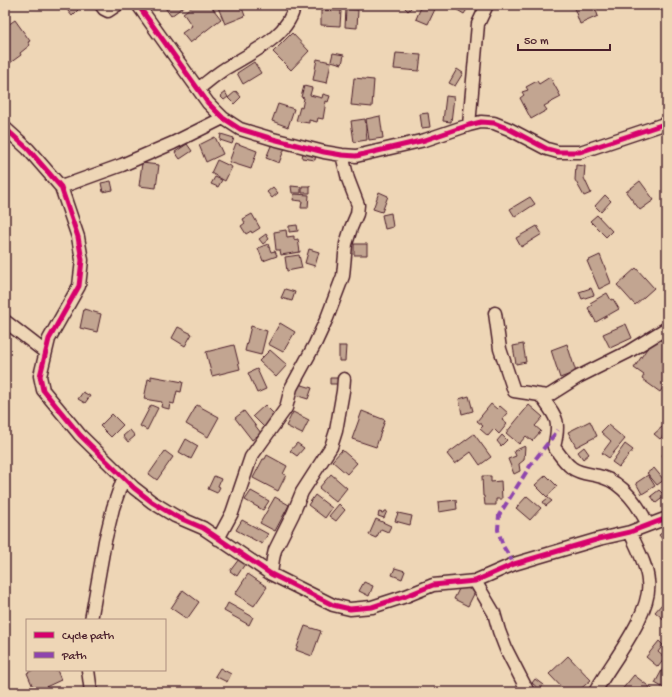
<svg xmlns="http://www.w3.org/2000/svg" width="672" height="697" viewBox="0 0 672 697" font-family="'Gochi Hand',sans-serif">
<rect width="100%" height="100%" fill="#eed6b6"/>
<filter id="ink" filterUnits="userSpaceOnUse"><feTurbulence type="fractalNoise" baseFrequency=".025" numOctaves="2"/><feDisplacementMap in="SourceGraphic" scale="8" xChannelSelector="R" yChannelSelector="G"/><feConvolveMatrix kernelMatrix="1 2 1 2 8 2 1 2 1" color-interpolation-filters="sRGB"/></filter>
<g filter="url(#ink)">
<path fill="#c2a591" stroke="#4a1f2b" d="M65,5H73L78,10L72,16L64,6Z
M163,5H186L171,16Z
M194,5L204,6L210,5L221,19L190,43L182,33L192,26L183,13Z
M217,5H241L245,16L225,24Z
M276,5H291V8H276Z
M347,5H363V6H347Z
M402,5H414L408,11Z
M422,5H437L428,24L416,19Z
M449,5H470L464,14Z
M573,5H594L598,16L580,24Z
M346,9L358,10L357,28L345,27Z
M321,10L341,11L340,26L321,25Z
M15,20L30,41L28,42L30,45L20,53L21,55L10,63L5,56V27Z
M292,33L309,51L291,70L273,52Z
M333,53L344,55L342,64L331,61Z
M396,53L421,55L419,71L394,69Z
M317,59L331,62L327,83L313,80Z
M254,62L261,73L243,84L237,73Z
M457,69L463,73L455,86L449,83Z
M550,77L561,97L544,106L547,110L531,119L520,98L524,95L522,92L528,90L526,87L537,81L539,84Z
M354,78L374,80L372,107L351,105Z
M304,86L312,88L310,95L322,98L323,94L330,96L328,102L326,101L323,119L318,118L317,122L309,120V123L296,121L300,107L302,108L304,98L301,97Z
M236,91L241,97L234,104L228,98Z
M225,92L228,97L224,100L220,96Z
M446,96L454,97L451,122L443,121Z
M278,104L294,109L288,127L272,121Z
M428,113L430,127L422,128L420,114Z
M380,116L383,138L369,140L366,119Z
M365,119L367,140L354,142L351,121Z
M221,134L234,138L232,144L220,140Z
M215,137L223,154L206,162L199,145Z
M273,141L286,145L279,163L266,158Z
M236,143L257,151L251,169L229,162Z
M187,144L192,151L180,159L175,152Z
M303,152L316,154L315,160L302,158Z
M217,160L232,167L225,181L211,173Z
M142,163L159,165L156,188L139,186Z
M576,165L585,166L584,178L591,193L584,196L575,180Z
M215,177L222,180L218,187L211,184Z
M111,181L113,190L103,192L101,183Z
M640,181L654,200L640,210L626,192Z
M291,186L301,187V193H292Z
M302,186H310V193H302Z
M273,187L278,193L272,198L267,192Z
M379,192L388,196L382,212L373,209Z
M294,194L309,195L308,208H301L302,201L293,200Z
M605,195L611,201L601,212L595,206Z
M530,197L535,204L515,217L510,209Z
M391,213L393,227L385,229L382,215Z
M252,214L260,228L252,233L251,231L246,234L241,226L245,223L243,219Z
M597,215L612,231L606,237L590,221Z
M297,225L298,231L289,232V226Z
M537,226L542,234L521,247L516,238Z
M286,230L287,237L294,236V240L298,239L300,252L281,255L280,250H276L274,232Z
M266,234L269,239L263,244L259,239Z
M268,244L271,252L275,251L277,256L263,261L258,248Z
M354,244H367V255H354Z
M309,249L319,252L315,266L305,263Z
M299,255L302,268L287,271L285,257Z
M600,255L611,283L599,289L587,261Z
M636,268L654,288L635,305L617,285Z
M591,288L594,295L582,299L579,292Z
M285,289L295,292L292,301L281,298Z
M607,293L611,300L613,299L619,309L596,322L588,308L592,305L590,303Z
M84,309L101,314L97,332L80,328Z
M280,323L295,332L283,352L268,344Z
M626,324L632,338L610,348L603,334Z
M251,326L267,331L261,355L245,351Z
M178,327L192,334L185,346L172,338Z
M656,335L667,343V382L660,392L642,379L644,375L634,368Z
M523,344L526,362L516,364L513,346Z
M567,344L576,372L560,378L551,350Z
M234,345L240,369L212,376L206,352Z
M339,346H346L345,361H339Z
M270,350L287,365L276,377L259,361Z
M257,369L266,389L257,393L248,373Z
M151,376L183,382L181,392L177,391L174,404L170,403L169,409L161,407L162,402L144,399L148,379L151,380Z
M330,378H340V384H330Z
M299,384L312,388L308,399L295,395Z
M83,392L90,396L85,403L78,399Z
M469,396L473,411L462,414L459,399Z
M491,404L497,409L500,406L508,413L502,420L507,424L499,434L494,429L488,436L480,429L483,426L477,421Z
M151,405L158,408L147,430L140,426Z
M197,405L219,417L208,437L186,424Z
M265,405L277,417L266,429L253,416Z
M529,405L543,417L535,426L541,431L532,441L526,436L519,444L506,433Z
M244,411L261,433L252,440L235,418Z
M362,411L385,420L376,447L352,439Z
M293,412L309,420L302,434L286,426Z
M112,414L123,425L111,437L100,426Z
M590,421L597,436L576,447L568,432Z
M608,425L625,439L609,458L602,453L611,441L601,432Z
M662,427L667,432L660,439L654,434Z
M130,430L135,436L128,442L123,436Z
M474,434L491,457L480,465L471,452L455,464L447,454Z
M502,435L507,440L501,446L497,441Z
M186,439L198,446L191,459L179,452Z
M297,443L304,448L297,456L290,451Z
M625,444L633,450L619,467L612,462Z
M525,446L524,460L519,464L520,471L514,474L508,459L516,456L514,451Z
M584,447L589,454L583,459L578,452Z
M342,450L357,463L347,474L332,461Z
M165,451L173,457L157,480L149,474Z
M667,451V461L662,455Z
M267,455L287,466L283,474L286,475L278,491L253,478L263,459H265Z
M654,468L664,480L657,485L647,473Z
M331,474L347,488L336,502L319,488Z
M546,475L557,486L547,497L535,485Z
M648,475L655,486L642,494L636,483Z
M214,476L221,479L218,486L220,487L217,493L208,489Z
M482,476H491V482L501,481L502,499H496V505H485L484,496H483Z
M659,490L665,496L656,503L651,496Z
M251,491L269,501L263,510L245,500Z
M315,495L332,508L325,518L308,505Z
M527,496L541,508L530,520L516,508Z
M275,497L289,505L275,531L260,523Z
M548,498L552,501L546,506L543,502Z
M456,500L457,509L439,512L438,502Z
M339,504L345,510L336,521L329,516Z
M384,511H387L384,518L378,516L379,512L383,513Z
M398,513L412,516L410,525L395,521Z
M376,519L391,526L388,532L381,529L376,538L369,535Z
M242,520L268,534L262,544L236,530Z
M667,529V545L659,535Z
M239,559L245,564L237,576L230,571Z
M395,568L405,571L402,579L392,575Z
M248,574L267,587L254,606L235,594Z
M364,582L373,586L369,596L359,591Z
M461,585L475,592L468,606L454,599Z
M183,590L199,602L187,619L171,608Z
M228,603L253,617L249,625L224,611Z
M662,604L667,609V622L655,612Z
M305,626L321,631L312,656L296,650Z
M659,641L663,645L658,652L665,658L658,667L646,657Z
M568,656L591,680L577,692H566L549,674Z
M667,661V690L655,683Z
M220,668L231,674L227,682L215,676Z
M33,670H57L61,680L35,692L27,673Z
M634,675L656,692H620Z
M535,679L543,685L540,690L532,683Z"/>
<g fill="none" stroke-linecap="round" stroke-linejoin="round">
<g stroke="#4a1f2b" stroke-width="15">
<path id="minor" d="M101,5L104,9L108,11L117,5
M138,5L208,103L223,118L240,129L273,139L324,152L342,155L356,156L425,140L469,125L481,122L494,123L509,129L547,149L558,152H580L667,123
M198,89C206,83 214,76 223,70C247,55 291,36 294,5
M469,125L478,24L487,5
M5,128L28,149L61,187L78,237L82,260L79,286L49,339L40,376L43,390L80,435L134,488L152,502L175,516L203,528L271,574L333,605L350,609L372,607L406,596L433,585L475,581L514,564L599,539L630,532L667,518
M61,187L122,165L173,143L223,118
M495,313L500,349L514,391L540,395C556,417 561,419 554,447C559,454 565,463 572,468C580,474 592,474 602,477C623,483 639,506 648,525
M5,321L45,352
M540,395L548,396L578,377L628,352L667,328
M218,539L232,513L251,457L286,408L291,388L315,344L327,318L343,276L346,244L351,228L357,214L358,205L348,179L342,155
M271,574L273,559L275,550L293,514L302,492L331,447L336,431L343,391L344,379
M475,581L494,613L499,631L506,649L528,692
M91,620L105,541L113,508L123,479
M88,670L91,692
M595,692C610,664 653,613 648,581C647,565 636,546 630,532"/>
</g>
<use href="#minor" stroke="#eed6b6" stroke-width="12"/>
<path stroke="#8e44ad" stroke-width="4" stroke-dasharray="8 4" stroke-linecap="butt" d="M514,564L503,546L498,530L499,515L530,466L558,430"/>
<g stroke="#eed6b6" stroke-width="8">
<path id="cycleway" d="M138,5L208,103L223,118L240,129L273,139L324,152L342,155L356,156L425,140L469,125L481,122L494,123L509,129L547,149L558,152H580L667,123
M5,128L28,149L61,187L78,237L82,260L79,286L49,339L40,376L43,390L80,435L134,488L152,502L175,516L203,528L271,574L333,605L350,609L372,607L406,596L433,585L475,581L514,564L599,539L630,532L667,518"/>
</g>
<use href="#cycleway" stroke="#d6006c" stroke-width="5"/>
</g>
</g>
<rect width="672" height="697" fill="none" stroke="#eed6b6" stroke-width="20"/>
<rect x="10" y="10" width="652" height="677" fill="none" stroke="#4a1f2b" stroke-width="1.5" filter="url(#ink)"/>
<rect x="26" y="619" width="140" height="52" fill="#eed6b6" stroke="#ac8d7e"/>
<rect x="34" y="632" width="20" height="6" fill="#d6006c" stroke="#ac8d7e"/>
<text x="62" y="639" font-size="12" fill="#4a1f2b">Cycle path</text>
<rect x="34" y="652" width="20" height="6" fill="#8e44ad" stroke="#ac8d7e"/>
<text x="62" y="659" font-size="12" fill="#4a1f2b">Path</text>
<path d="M518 44v6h92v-6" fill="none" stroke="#4a1f2b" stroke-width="2"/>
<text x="524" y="44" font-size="12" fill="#4a1f2b" stroke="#eed6b6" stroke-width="3" paint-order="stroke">50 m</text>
</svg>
